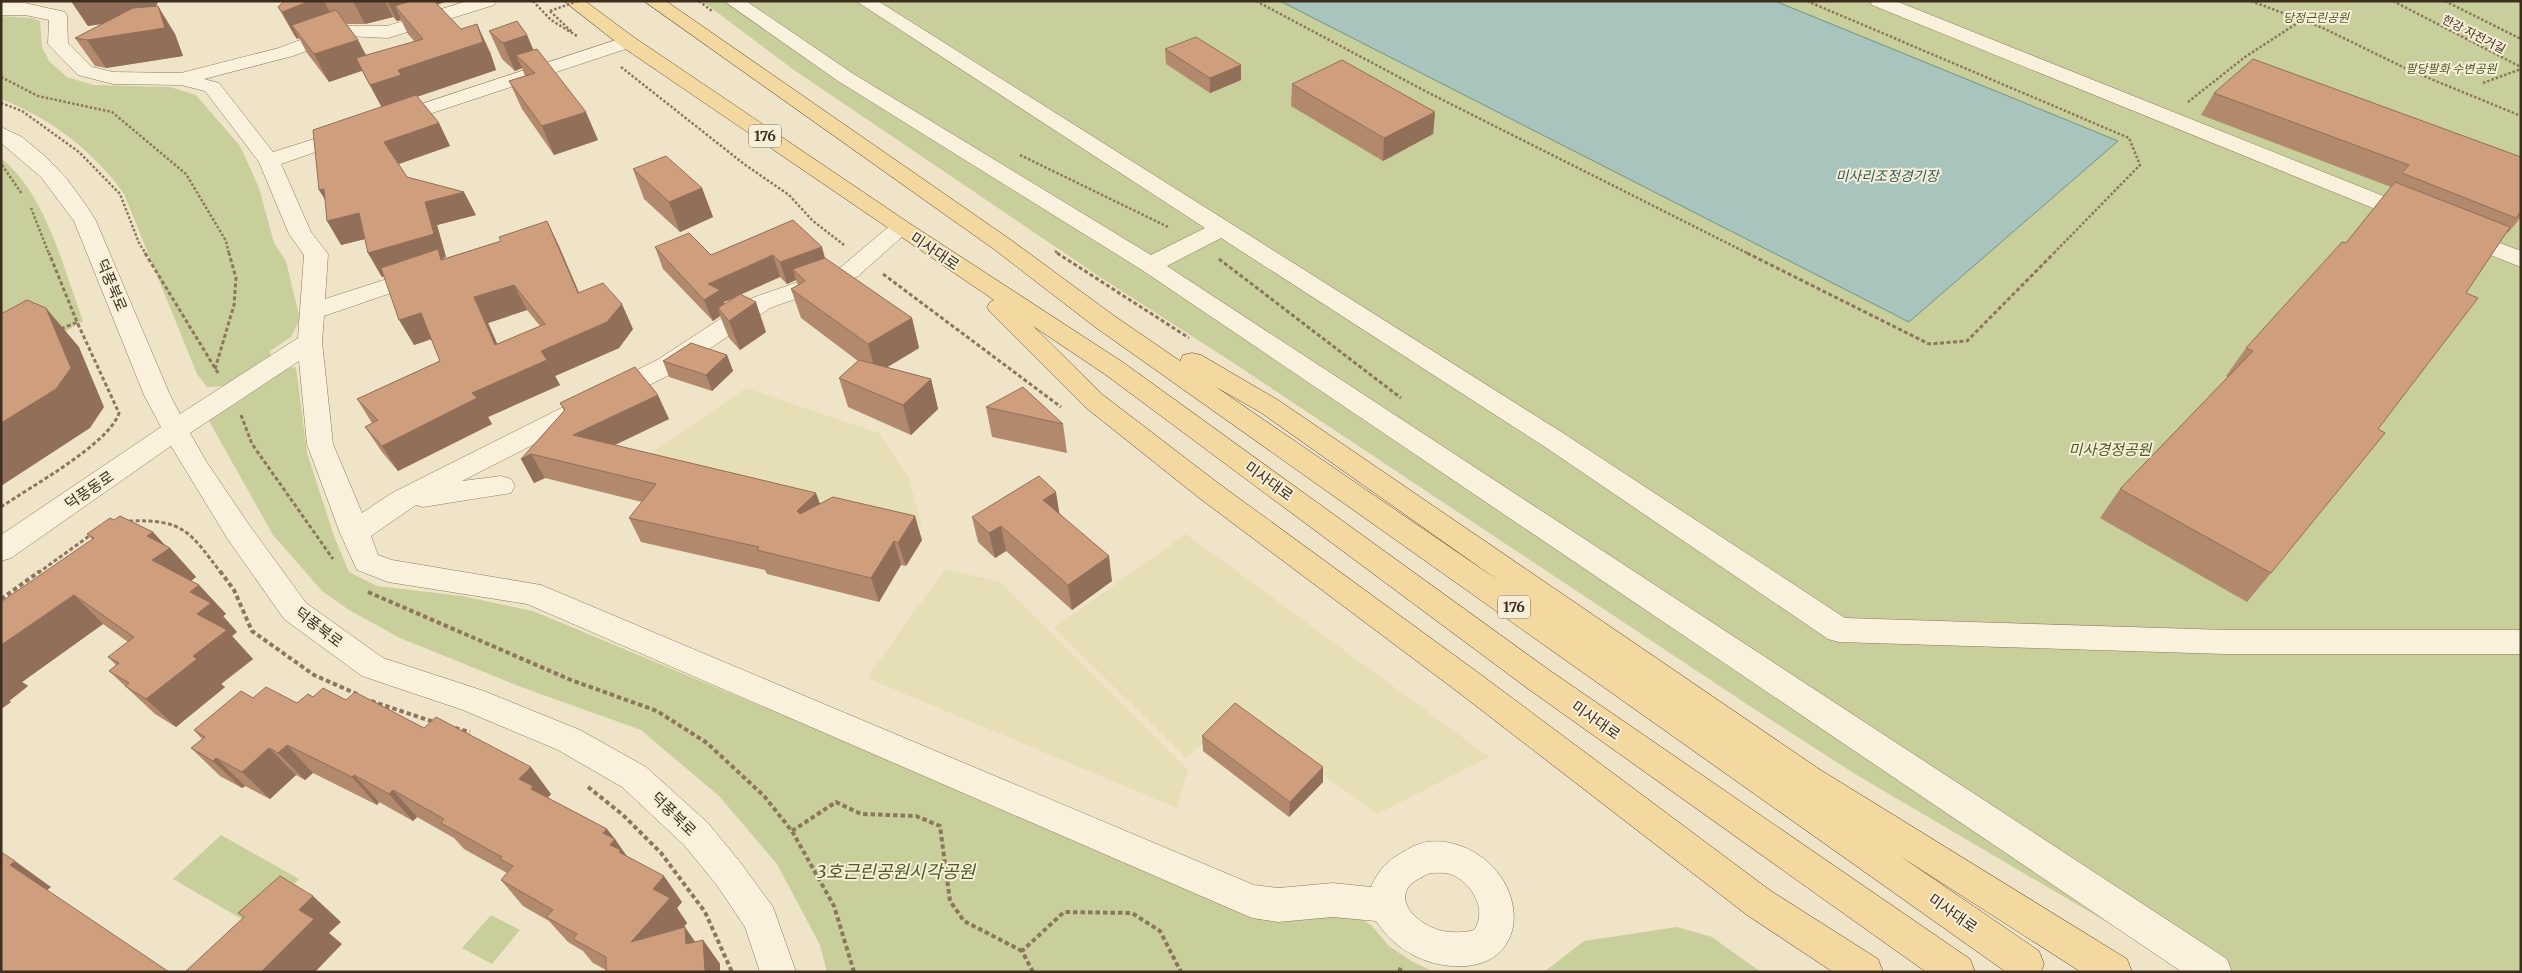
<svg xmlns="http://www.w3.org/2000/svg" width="2522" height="973" viewBox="0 0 2522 973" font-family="Merriweather,'Noto Sans KR',serif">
<rect width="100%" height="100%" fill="#f0e4c8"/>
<path fill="#e6deb5" d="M746,388L879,433L908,476L922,526L648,455Z
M1186,534L1489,757L1377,814L1237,712L1186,758L1054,628Z
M945,569L1000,582L1188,770L1177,808L867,678Z"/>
<path fill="#c9cf9b" d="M702,1H2521V972H2184L2124,932L1855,774L1748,705L1229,360L1103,279L794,70Z
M1,16L32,18L40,21L42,47L49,61L67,77L93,85L170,87L196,95L240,146L259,188L274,243L286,261L300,319L291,337L270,351L274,369L296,367L307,453L334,536L349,572L377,586L462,596L533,611L1250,910L1352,912L1372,926L1389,946L1413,962L1430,970L1451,972H827L820,945L777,864L719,796L641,730L521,687L400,638L349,610L322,591L273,535L209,421L225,401L226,386L207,387L197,374L124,194C94,151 50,118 1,99Z
M1,158C47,196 63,267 83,321L1,370Z
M221,835L299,879L252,925L173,879Z
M491,915L520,930L492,964L462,948Z
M1677,927L1712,937L1761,972H1544L1584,941Z"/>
<path fill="#a9c4bc" stroke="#6f938a" d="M1280,1H1775L2118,141L1909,322Z"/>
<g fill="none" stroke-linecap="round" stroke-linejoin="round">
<g stroke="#8d765c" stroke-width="1">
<path id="minor" d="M467,1H496L494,5L388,38L346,36L293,56L204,79L219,83L273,152L349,128L356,130L359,134L356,138L281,164L311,232L328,254L325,299L424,267L432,269L436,274L432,279L324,316L322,342L333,444L362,513L392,493L657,360L752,298L841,267L893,223L901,221L909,223L912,228L857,277L770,308L675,372L462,481L501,476L511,479L515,486L511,493L423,507L416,505L371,536L378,555L392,560L541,585L1254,885L1278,888L1333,883L1371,887C1381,865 1390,859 1410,848C1426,839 1444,840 1461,846C1531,872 1535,973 1451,966C1419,963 1393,947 1376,921L1333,917L1278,922L1252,918L527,604L388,582L357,570L340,533L307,444L299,361L190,433L206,461L247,522L306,603L383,658L484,691L580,730L646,767L708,823L740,862L773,907L796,972H760L745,927L716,884L684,845L622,787L558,750L463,710L362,676L284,619L227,538L171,446L11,558L1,561V535L161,427L144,395L74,221L41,177L1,143V127L22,137L46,157L67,179L88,208L96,221L170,395L180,414L298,338L304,255L289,234L259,162L205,91L181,85L113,84L78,75L48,44L49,20L25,15H1V3H25L65,12L67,16L68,43L92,67L113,72L181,73L279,48L337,26H387ZM1430,873C1437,873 1444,872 1450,874C1472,882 1488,910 1474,930C1463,933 1450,933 1439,930C1421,925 1394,904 1410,885C1415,880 1424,876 1430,873Z
M724,1H746L852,73L1151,255L1205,228L856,1H878L1563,433L1845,618L2226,630H2521V654H2226L1839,642L1828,639L1545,447L1221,238L1167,266L2227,959L2232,972H2182L1142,270L838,81Z
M1870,1H1896L2421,211L2424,216L2421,221L2413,223L2405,221L1872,5Z
M628,36L635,38L638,42L635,46L399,124L392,126L385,124L382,120L385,116Z
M2460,228L2521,251V267L2452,240L2449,235L2452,230Z"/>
</g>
<g stroke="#5b4430" stroke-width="1">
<path id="major" d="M564,1H585L635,38L909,223L1124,363L1549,670L1970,959L1975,972H1926L1527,688L1106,375L1033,326L1103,395L1218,483L1480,674L1771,891L1878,959L1883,972H1833L1747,915L1458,692L1198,497L1085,407L990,312L987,307L990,302L994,300L621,46Z
M644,1H666L1011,240L1113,315L1180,361L1183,355L1192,353L1201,355L1278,400L1819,769L2127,959L2132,972H2081L1900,856L2039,951L2044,964L2041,972H2006L1095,327L995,250ZM1216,387L1260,412L1502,583Z"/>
</g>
<path stroke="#8d765c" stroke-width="2.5" stroke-dasharray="2.5 2" stroke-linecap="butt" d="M533,1L551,20L577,36
M699,1L712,11
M1256,1L1427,92L1749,254
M1807,1L2129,138L2140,165L2053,254
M2251,1L2323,28L2409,70L2521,116
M2393,1L2521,67
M2445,1L2521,39
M550,11L573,33
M621,67L744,164L789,195L813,221L844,245
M1,77L38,96L112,112L186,174L226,241L229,254
M2483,83L2521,69
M2188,102L2245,57L2302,20
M1,103L22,111L79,152L120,194L139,243L146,254
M1020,155L1168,227
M2,165L22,194
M31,208L49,254
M1055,251L1059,254"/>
<path stroke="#8d765c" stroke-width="3" stroke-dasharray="4 2.5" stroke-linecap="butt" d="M145,253L218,373
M1057,253L1189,338
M1747,253L1929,344L1967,341L2054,253
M1219,259L1401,398
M883,274L1061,407
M61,329L77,322
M215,369L234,305L236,278L229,253
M241,415L252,444L333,559
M1,507C30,487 109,444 119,413L77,322L49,253
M129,521C184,519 190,532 221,573
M38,573L92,534"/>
<path stroke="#8d765c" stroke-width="4" stroke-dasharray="4.5 3" stroke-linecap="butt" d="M220,571L234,590L252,631L314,675L357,694
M368,592L571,680L657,711L707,743L764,796L792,831L834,906L854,972
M1,599L40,571
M371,701L434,722
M455,728L470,732
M588,787L623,815L661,853L705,912L732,972
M792,831L836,802L861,814L916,816L940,826L950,901L964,921L1022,951
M1033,972L1022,951L1064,912L1132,913L1160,931L1181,972
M1399,972L1402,965"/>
<use href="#minor" fill="#faf1dc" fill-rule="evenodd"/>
<use href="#major" fill="#f3d9a0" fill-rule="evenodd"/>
<path stroke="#8d765c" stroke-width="2.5" stroke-dasharray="2.5 2" stroke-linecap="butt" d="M550,11L578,1"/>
</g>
<path fill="#b2896c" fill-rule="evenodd" d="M71,1H158L156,7L175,34L183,56L106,68L95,66L75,38L102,24L88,26Z
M284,1H445V2L437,5L461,29L490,52L496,70L417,97L439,123L450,146L398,164L407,177L476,215L437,225L446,257L443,258V259L501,241L547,221L579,293L633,329L619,348L555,376L560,385L488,417L492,424L398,471L382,452L365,427L372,423L357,399L440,361L431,339L414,345L384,276L382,277L368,253L365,239L341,245L381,106L362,71L329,82L307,53L299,38L297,39L294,35L278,7ZM393,17L397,21L401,20L408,34L415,42L366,55L358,40L346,24H365ZM527,310L540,326L497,344L488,323Z
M489,31L527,35L533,50L598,140L554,155L522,109L509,81L525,76L522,68L515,71L502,59Z
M1165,49L1241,65V80L1210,93L1166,64Z
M1292,84L1435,112L1433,134L1383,161L1291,106Z
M2214,93L2521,157V217L2508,233L2507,232L2466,293L2378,429L2271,573L2247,602L2100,518L2120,489L2228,377L2226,376L2246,348L2346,243L2391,187L2201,115Z
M633,169L702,188L713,217L680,232L644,199Z
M793,220L825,258L912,318L919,348L887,367L931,379L938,409L911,435L848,407L839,378L858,361L801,318L791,289L798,285L796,280L787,284L780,277L741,294L766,332L740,350L729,338L720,316L713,321L663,269L655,247L711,255ZM734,298L725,304L724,302Z
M727,355L733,371L712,391L669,377L663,361Z
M560,403L669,419L615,445L820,503L922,540L906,566L901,565L879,602L767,574L765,570L641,542L629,518L642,502L545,478L534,483L521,459L564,411Z
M986,407L1063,424L1067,453L992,437Z
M1060,514L1112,581L1072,610L1006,551L995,558L978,542L972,517Z
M114,520L153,532L166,546L170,548L196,577L191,581L199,585L226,614L223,616L237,632L232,636L253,659L221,684L225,687L176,727L155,714L109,671L116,665L108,657L128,642L103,624L22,682L28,686L9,701L11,702L1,709L92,539L87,534Z
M313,697L346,700L551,794L548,798L607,829L627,856L682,902L677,908L687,923L684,927L695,942L703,940L720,964V972H606V970L593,963L583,951L568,942L549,921L523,906L501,880L507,873L464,849L454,838L417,817L413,821L379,802L377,805L313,773L305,780L296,775L270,799L245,786L242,788L220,776L191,748L202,739L194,730L253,698L297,703Z
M1202,736L1323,782L1289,817L1203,751Z"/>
<path fill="#916f58" d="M71,1H158L152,16L88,26Z
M310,1H324L336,24L292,25L299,38L297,39L282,12Z
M353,1H385L393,17L365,24Z
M387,1H445V2L427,7L395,6L401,20L397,21Z
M158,6L175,34L183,56L106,68L87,40Z
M477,24L490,52L496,70L413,98L385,113L370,85L398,70Z
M527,35L539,63L516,55L522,68L515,71L503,43Z
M358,40L372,67L329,82L314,54Z
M1241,65V80L1210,93V78Z
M586,112L598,140L554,155L542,126Z
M1435,112L1433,134L1383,161L1384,138Z
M439,123L450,146L396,165L384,142Z
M702,188L713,217L680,232L669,202Z
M324,189L333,213L319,190Z
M464,192L476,215L437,225L446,257L443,258L451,274L440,259L382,277L368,253L425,202Z
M359,213L373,237L341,245L327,221Z
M547,221L559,246L590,318L578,293Z
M822,247L828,269H793L796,280L787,284L780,262Z
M773,255L780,277L724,302L728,312L718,308L720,316L713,321L704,300L708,284Z
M514,285L527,310L488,323L509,370L495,345L474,297Z
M756,302L766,332L740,350L729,321Z
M622,304L633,329L619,348L555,376L560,385L488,417L492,424L398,471L382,446Z
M46,308L79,347L104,407L90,428L1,486V423Z
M421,313L435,338L414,345L399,320Z
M912,318L919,348L876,374L868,344Z
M727,355L733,371L712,391L706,375Z
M931,379L938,409L911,435L903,405Z
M658,395L669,419L585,459L573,435Z
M531,454L545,478L534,483L521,459Z
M1056,492L1060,517L1043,500Z
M816,493L825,517L806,535L797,511Z
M915,516L922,540L906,566L898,543Z
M1001,526L1006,551L995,558L989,533Z
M153,532L168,549L170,548L196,577L179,590L152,560L147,536Z
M894,541L901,565L879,602L871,578Z
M1109,556L1112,581L1072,610L1068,585Z
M199,585L226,614L223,616L237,632L232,636L253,659L221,684L225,687L176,727L146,699L193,656L197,614L190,592Z
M74,595L103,624L22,682L28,686L9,701L11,702L1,709V645Z
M287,745L313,773L305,780L278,753Z
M269,748L296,775L270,799L242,772Z
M216,758L245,786L242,788L213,761Z
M531,767L551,794L544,801L519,779Z
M1323,767V782L1289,817L1290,802Z
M354,775L379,802L377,805L352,777Z
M393,790L417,817L413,821L389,794Z
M607,829L615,839L633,866L610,845L603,833Z
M15,861L51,887L46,891L10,865Z
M664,876L682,902L677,908L687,923L650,967L631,942L653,889Z
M313,896L341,922L329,933L342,944L315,972H261L299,910Z
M685,927L702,952L686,944Z
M703,940L720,964V972H705Z"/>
<path fill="#cf9f7d" stroke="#916f58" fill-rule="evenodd" d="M284,1H310L282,12L278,7Z
M411,1H434L461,29L477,24L483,42L398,70L401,75L370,85L356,58L423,39L395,6Z
M158,6L165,28L87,40L75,38L133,8Z
M336,10L358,40L314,54L292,25Z
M517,21L527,35L503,43L489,31Z
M1196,37L1241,65L1210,78L1165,49Z
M537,49L586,112L542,126L509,81L535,73L516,55Z
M2253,59L2521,157V211L2516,218L2402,173L2409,165L2214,93Z
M1342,60L1435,112L1384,138L1292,84Z
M416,95L439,123L384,142L407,177L464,192L425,202L434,234L368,253L359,213L327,221L324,189L319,190L313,130Z
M666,156L702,188L669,202L633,169Z
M2395,182L2510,227L2466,293L2478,298L2378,429L2385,433L2271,573L2120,489L2253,351L2246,348L2342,242L2346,243Z
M793,220L822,247L780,262L773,255L708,284L720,290L704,300L655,247L689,233L711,255Z
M547,221L578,293L603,283L622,304L607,322L541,351L547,360L472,393L477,398L382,446L365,427L378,420L357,399L440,361L421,313L399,320L381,268L438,249L441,260L501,241L499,237ZM514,285L545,324L495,345L474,297Z
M825,258L912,318L868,344L791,289L805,281L793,269Z
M740,294L756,302L729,321L718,308Z
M27,300L46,308L71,368L56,389L1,423V314Z
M691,343L727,355L706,375L663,361Z
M859,360L931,379L903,405L839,378Z
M635,367L658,395L573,435L816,493L797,511L800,514L833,497L915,516L898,543L894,541L871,578L757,550L759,547L629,518L656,484L531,454L521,459L565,410L560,403Z
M1023,387L1063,424L986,407Z
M1039,476L1056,492L1043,500L1109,556L1068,585L1001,526L989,533L972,517Z
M120,516L153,532L147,536L170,548L152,560L199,585L190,592L211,603L197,614L227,630L193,656L197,659L146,699L125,686L129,683L109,671L119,663L108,657L134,637L74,595L1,645V602L94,538L87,534L110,518L114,520Z
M266,687L297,703L308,694L313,697L323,688L346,700L355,692L424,728L436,717L531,767L519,779L533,786L531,789L607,829L603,833L615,839L610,845L621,850L619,852L664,876L653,889L670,898L631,942L685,927L686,944L703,940L705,972H606V957L573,939L577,934L546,917L553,910L501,880L513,866L500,859L502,857L441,823L444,819L393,790L389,794L354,775L352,777L287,745L278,753L269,748L242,772L216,758L213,761L191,748L205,737L194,730L241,691L253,698Z
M1235,703L1323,767L1290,802L1202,736Z
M1,852L15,861L10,865L169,972H1Z
M280,876L313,896L299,910L314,919L261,972H185L244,917L238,913Z"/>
<g text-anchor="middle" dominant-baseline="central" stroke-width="4" stroke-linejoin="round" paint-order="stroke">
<g font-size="12" font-style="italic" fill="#4d5a26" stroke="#f7eed8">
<text x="2316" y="17">당정근린공원</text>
<text x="2451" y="68">팔당팔화 수변공원</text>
</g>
<g font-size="12" fill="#3d2e20" stroke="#f7eed8">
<text transform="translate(2474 34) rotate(27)">한강 자전거길</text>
</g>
<g fill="#f7eed8" stroke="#756857" stroke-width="1">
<rect x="749" y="124.5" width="32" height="23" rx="4"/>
<rect x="1498" y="595.5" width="32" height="23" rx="4"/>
</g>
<g font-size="14" font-weight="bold" fill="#3d2e20">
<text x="765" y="136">176</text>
<text x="1514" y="607">176</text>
</g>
<g font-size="14" font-style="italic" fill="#2f5d5a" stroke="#f7eed8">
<text x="1887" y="176">미사리조정경기장</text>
</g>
<g font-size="15" fill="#3d2e20" stroke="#f7eed8">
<text transform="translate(935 251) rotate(34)">미사대로</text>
<text transform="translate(112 285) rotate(67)">덕풍북로</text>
<text transform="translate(1269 481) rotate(36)">미사대로</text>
<text transform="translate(89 490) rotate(-34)">덕풍동로</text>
<text transform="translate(319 627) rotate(37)">덕풍북로</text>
<text transform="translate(1596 720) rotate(35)">미사대로</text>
<text transform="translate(674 814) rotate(44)">덕풍북로</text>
<text transform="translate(1953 913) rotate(35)">미사대로</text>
</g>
<g font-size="15" font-style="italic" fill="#4d5a26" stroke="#f7eed8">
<text x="2110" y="449">미사경정공원</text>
</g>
<g font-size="18" font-style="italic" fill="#4d5a26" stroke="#f7eed8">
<text x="896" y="871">3호근린공원시각공원</text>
</g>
</g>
<rect width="2522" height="973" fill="none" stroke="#3d2e20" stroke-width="5"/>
</svg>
